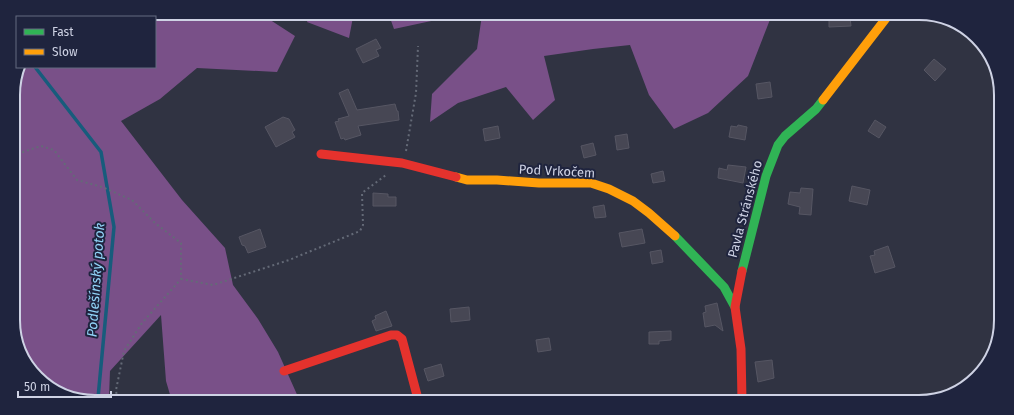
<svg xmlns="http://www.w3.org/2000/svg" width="1014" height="415" viewBox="0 0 1014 415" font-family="'Fira Sans',sans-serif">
<rect width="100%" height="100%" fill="#303342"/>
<path fill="#795088" d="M95,13L261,14L295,36L277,72L197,68L160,99L121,121L182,200L225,248L233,285L258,319L278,352L299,399L171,398L166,381L161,315L110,371L109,398H68L33,374L15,336L13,89L19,67H155V17H75Z
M310,14H352L353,17L349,38L307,22Z
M389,15H459L394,29Z
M482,15L771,17L748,76L708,113L674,129L649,95L630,45L593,49L544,56L555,100L533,120L506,87L458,103L430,122L432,94L477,49Z"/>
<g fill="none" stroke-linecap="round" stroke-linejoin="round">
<path stroke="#175c7c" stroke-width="3.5" d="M35,67L101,152L114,227L98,398"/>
</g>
<path fill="#474754" stroke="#565663" d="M829,17H850L851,26L829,27Z
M376,39L381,48L376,50L379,56L363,63L356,49Z
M934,59L946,69L935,81L924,70Z
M770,82L772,97L758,99L756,84Z
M348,89L357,110L395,104L397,111H398L399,120L358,126L361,135L345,140L344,138L341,139L335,122L339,121L338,119L349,116L339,93Z
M283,117L289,119L295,130L292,132L295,137L276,147L265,127Z
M875,120L886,127L879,138L868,131Z
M738,125L747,127L745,140L729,137L731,126L737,127Z
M498,126L500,138L485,141L483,129Z
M627,134L629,148L617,150L615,136Z
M593,143L596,155L584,158L581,146Z
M728,165L746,167L743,183L718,178L719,168L727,170Z
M663,171L665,181L653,183L651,174Z
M852,186L870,190L867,205L849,201Z
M801,188L813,189L811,215L799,214L800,207L788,204L790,192L800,193Z
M373,193L388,194V197H396V206H373Z
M604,205L606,217L595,218L593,207Z
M260,229L266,247L248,253L245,246L242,245L239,237Z
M642,229L645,243L622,247L619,233Z
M888,246L895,267L875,273L870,256L875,255L874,251Z
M661,250L663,262L652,264L650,252Z
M717,303L723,331L715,325L705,327L703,313L706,312L705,306Z
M469,307L470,320L451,322L450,309Z
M386,311L392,326L376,331L372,321L376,319L375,316Z
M671,331V340L659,341V344H649V332Z
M549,338L551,350L538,352L536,340Z
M772,360L774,378L758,382L755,362Z
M441,364L444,376L428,381L424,369Z"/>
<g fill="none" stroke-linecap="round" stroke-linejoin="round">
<path stroke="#646a77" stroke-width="2" stroke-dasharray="2 3" stroke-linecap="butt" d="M14,147L15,149L23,152L41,146L54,150L77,180L102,187L132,200L155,223L181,243V279L142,323L124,351L116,390L117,398
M406,151L416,93L418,46
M181,279L213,285L289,260L360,231L363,225L362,193L386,175"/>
<path stroke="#30b455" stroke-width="9" d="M675,236L724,287L735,307
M742,271L766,176L778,145L785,136L816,109L823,100"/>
<path stroke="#ff9f0a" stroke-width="9" d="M823,100L887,17
M456,177L467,180H497L539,183H591L609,189L633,201L649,213L675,236"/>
<path stroke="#e5322d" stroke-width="9" d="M321,154L402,163L456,177
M742,271L735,307L741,349L742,401
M284,371L391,335H397L402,339L418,399"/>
</g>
<g text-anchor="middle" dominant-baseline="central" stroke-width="4" stroke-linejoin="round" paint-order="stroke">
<g font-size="13" fill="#ced2e4" stroke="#1f243e">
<text transform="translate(557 171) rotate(3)">Pod Vrkočem</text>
<text transform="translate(745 209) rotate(-75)">Pavla Stránského</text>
</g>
<g font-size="14" font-style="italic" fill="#91d3f7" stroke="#1f243e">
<text transform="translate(96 280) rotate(-86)">Podlešínský potok</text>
</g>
</g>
<path d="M0 0H1014V415H0ZM95 20H919A75 75 0 0 1 994 95V320A75 75 0 0 1 919 395H95A75 75 0 0 1 20 320V95A75 75 0 0 1 95 20Z" fill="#1f243e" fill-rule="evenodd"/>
<path fill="none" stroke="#ced2e4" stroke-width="2" d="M95 20H919A75 75 0 0 1 994 95V320A75 75 0 0 1 919 395H95A75 75 0 0 1 20 320V95A75 75 0 0 1 95 20Z"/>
<rect x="16" y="16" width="140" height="52" fill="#1f243e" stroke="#656a80"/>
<rect x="24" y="29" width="20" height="6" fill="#30b455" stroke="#656a80"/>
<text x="52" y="36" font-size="12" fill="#ced2e4">Fast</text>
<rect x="24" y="49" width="20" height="6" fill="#ff9f0a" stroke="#656a80"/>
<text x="52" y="56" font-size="12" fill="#ced2e4">Slow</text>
<path d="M18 391v6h93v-6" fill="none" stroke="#ced2e4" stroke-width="2"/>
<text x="24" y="391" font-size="12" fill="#ced2e4" stroke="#1f243e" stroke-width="3" paint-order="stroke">50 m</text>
</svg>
